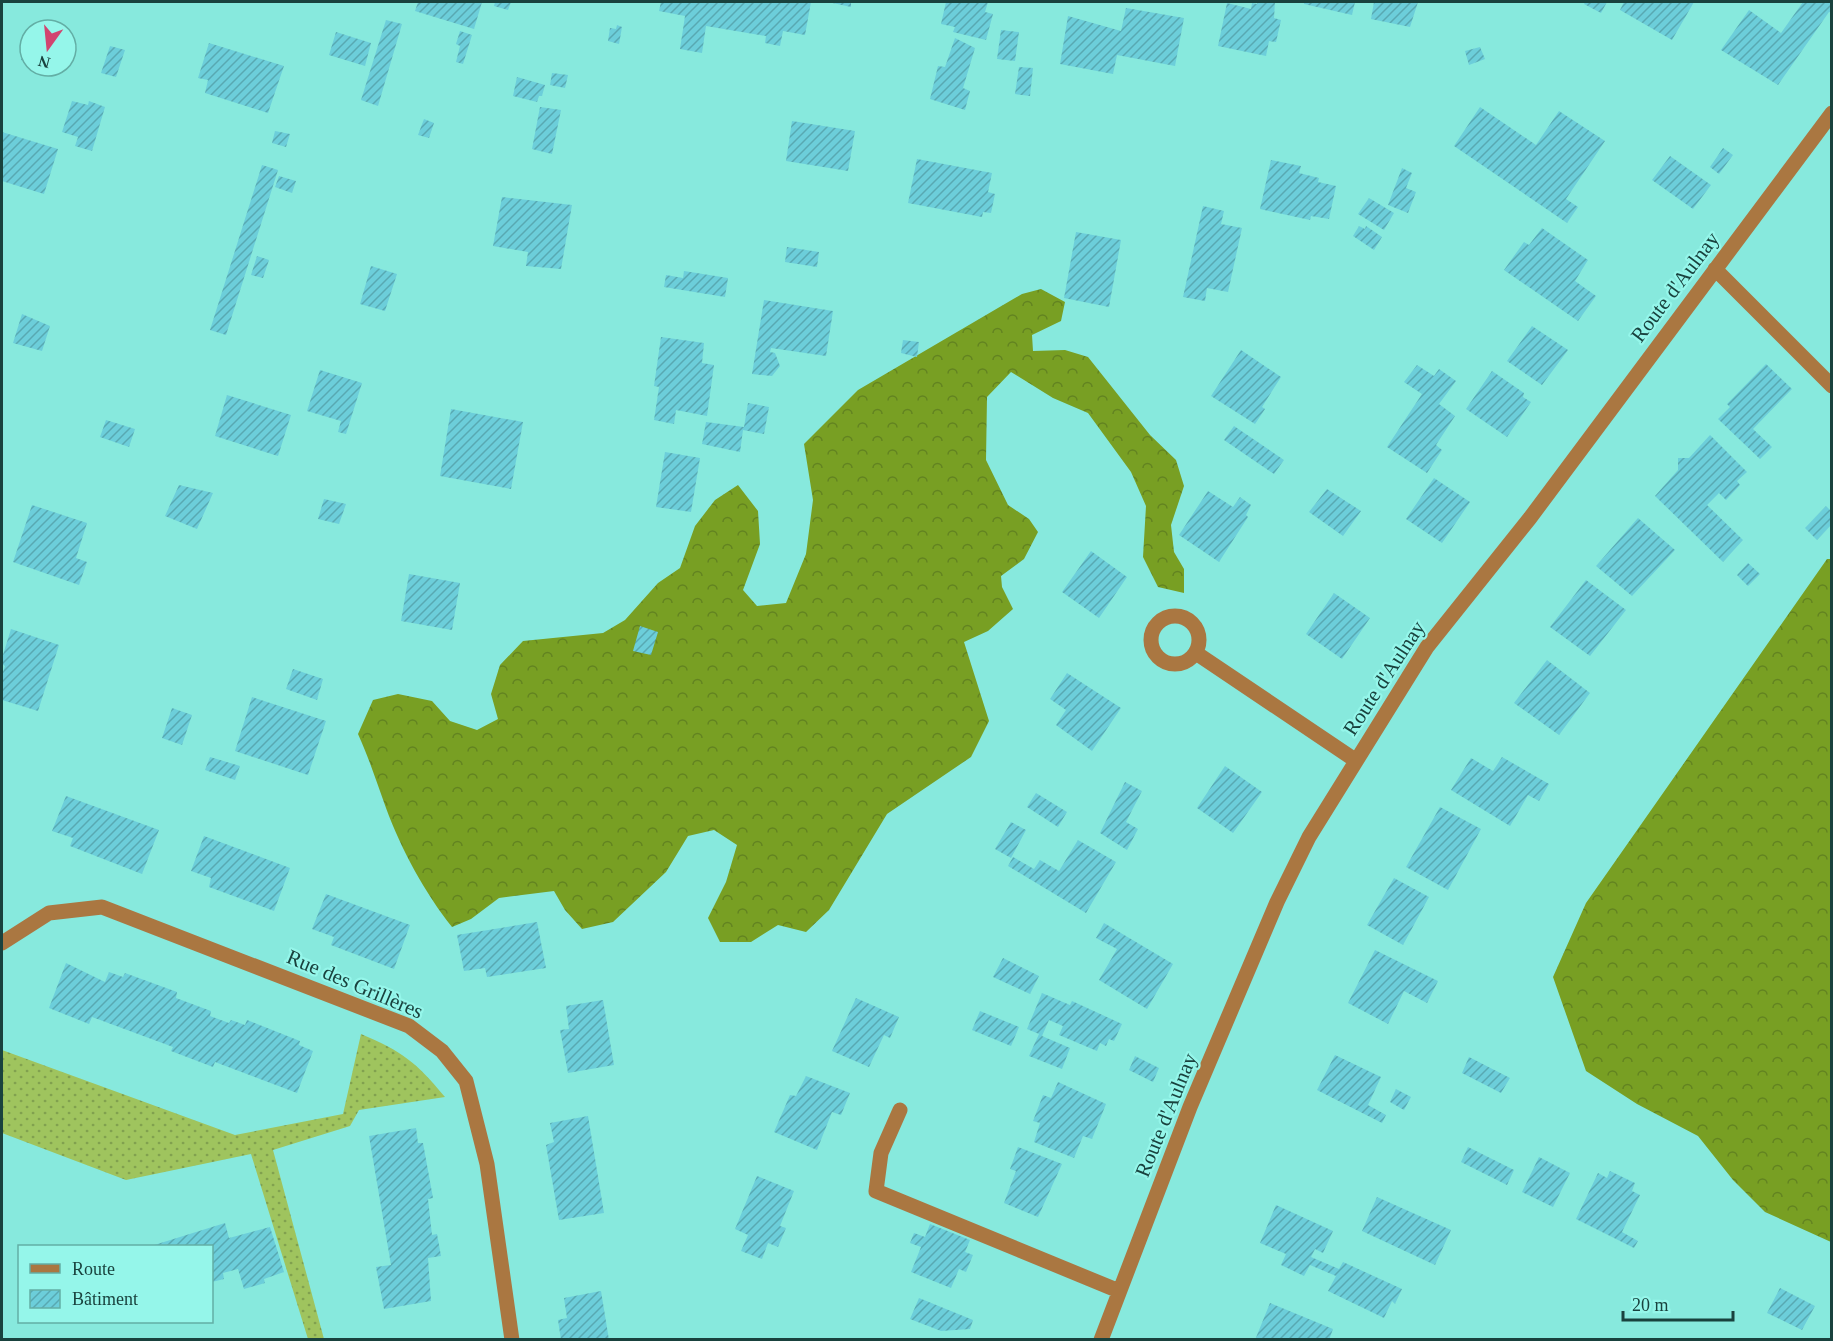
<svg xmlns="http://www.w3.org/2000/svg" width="1833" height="1341" viewBox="0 0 1833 1341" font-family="'Times New Roman',serif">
<defs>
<pattern id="grass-dots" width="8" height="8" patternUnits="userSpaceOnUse" patternTransform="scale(1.5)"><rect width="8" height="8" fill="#9fc45e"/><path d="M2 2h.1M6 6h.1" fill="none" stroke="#81a14f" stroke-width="1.8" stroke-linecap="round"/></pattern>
<pattern id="forest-crowns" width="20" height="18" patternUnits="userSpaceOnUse" patternTransform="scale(1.5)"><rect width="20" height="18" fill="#789f23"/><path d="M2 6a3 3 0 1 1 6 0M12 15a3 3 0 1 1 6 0" fill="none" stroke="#628320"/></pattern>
<pattern id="building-hatch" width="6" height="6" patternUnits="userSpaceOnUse" patternTransform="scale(1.5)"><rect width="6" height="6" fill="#6cceda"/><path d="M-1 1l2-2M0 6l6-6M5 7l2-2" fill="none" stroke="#58a9b2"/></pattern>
</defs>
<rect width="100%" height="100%" fill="#87e9dd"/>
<path fill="url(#grass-dots)" d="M361,1034C402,1051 417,1063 445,1097L359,1110L350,1126L273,1150L324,1339H308L251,1154L126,1180L2,1133V1050L235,1135L343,1114Z"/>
<path fill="url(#forest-crowns)" d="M1041,289L1065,302L1061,321L1032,335L1033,351L1065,350L1088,357L1150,435L1176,460L1184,486L1171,525L1174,552L1184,569V593L1158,587L1143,557L1146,506L1131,472L1088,413L1053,398L1011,372L987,397L986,460L1008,505L1029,519L1038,532L1024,559L1001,576L1002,587L1013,609L988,631L964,642L989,721L971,757L887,814L829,910L806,932L778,925L751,942H720L708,918L726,882L737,845L714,830L688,836L666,872L613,922L582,929L565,910L554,891L499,898L471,919L452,927C425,893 401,849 386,808C377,783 369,758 358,734L373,700L398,694L432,701L450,721L477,730L498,719L491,694L500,665L523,641L603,633L625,620L658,583L680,568L695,526L715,500L738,485L758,511L760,544L743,590L757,606L786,603L806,554L813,500L804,444L858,390L1022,294Z
M1827,559H1832L1831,1242L1765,1212L1733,1180L1698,1136L1637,1104L1586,1071L1553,977L1586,903Z"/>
<path fill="url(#building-hatch)" d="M418,2H482L474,29L415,11Z
M495,2H511L508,10L494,6Z
M661,2H811L805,35L783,31L780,46L765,43L766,36L706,26L702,53L680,49L685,16L659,11Z
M828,2H851V7Z
M946,2H988L985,12L993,14L986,40L953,32L955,27L941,24Z
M1258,2H1275L1274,18L1281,20L1276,42L1269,41L1266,56L1218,46L1227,3L1251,9L1252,3L1257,4Z
M1304,2H1355L1352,15L1304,4Z
M1374,2H1418L1410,27L1371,19Z
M1585,2H1607L1601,13L1584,4Z
M1624,2H1694L1672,40L1620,10Z
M1803,2H1832V13L1829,12L1778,85L1721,50L1749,10L1781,33Z
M1126,8L1184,18L1175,66L1117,55L1113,74L1060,64L1068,16L1121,31Z
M386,20L402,24L378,106L361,100Z
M617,25L622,27L619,44L608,41L610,28L616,29Z
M1001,30L1019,32L1015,61L997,59Z
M460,31L472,35L463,64L456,62L460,46L456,44Z
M336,32L371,43L365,66L329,55Z
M955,38L975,48L963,88L970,91L965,110L930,99L938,66L945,67Z
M209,43L284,66L268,113L205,93L208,80L198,78Z
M26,45L30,46V63L21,60Z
M110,46L125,50L116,77L101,73Z
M1480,47L1485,59L1469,65L1465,51Z
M1019,67L1033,68L1030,96L1015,94Z
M552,73L568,75L565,88L550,85Z
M517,77L545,85L542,96H539L537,102L513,96Z
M72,101L88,105L89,101L105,107L92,151L75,146L78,137L62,132Z
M540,107L561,110L552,154L532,149Z
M1480,107L1536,145L1559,111L1605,141L1566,199L1578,207L1567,223L1454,146Z
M424,119L434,123L429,138L418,135Z
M792,121L855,131L848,171L786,161Z
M275,131L290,134L286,147L272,143Z
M2,132L58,149L44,194L2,181Z
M1723,148L1733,155L1719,174L1710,167Z
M1670,156L1711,185L1693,209L1652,180Z
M917,159L992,173L988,192L995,194L991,213L983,212L982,217L908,203Z
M1271,160L1301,166L1299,173L1319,178L1318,182L1336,186L1329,219L1311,216L1310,220L1260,209Z
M262,165L278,170L226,335L210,330Z
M1402,168L1412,173L1406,188L1416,192L1408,213L1388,205Z
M279,176L296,181L292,193L275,187Z
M502,197L572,205L561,269L526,266L528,252L493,246Z
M1369,198L1394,213L1384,230L1358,214Z
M1203,206L1224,211L1221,224L1242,228L1228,292L1207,288L1205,301L1183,297Z
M1359,226L1365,229L1366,226L1382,237L1374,250L1353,236Z
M1542,228L1588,260L1575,281L1596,296L1578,321L1504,270L1524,242L1529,245Z
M1076,232L1121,240L1109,307L1064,298Z
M787,247L819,252L817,267L785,262Z
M257,256L269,260L263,278L251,275Z
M371,266L397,274L385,311L360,304Z
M684,271L728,278L725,297L664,287L666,275L683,278Z
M764,300L833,311L826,356L771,348L770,352L775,353L780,366L772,376L752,374Z
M22,314L50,326L42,351L13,343Z
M1532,326L1568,350L1542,385L1507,361Z
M661,337L704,343L702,363L714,365L707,416L676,410L674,424L654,420L659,387L654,386Z
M903,340L919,342L917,357L901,353Z
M1241,350L1281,377L1262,407L1265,409L1255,424L1211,396Z
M1766,364L1792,389L1753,429L1772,447L1760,459L1718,419L1730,407L1727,404Z
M1417,365L1434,376L1439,369L1456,381L1439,404L1455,416L1436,445L1442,450L1427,473L1387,447L1422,394L1404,382Z
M320,370L362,383L346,434L338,432L341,421L307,411Z
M1492,371L1524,393L1523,397L1531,402L1507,437L1466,409Z
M227,395L291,415L278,456L215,436Z
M748,403L769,407L764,434L743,430L740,452L702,444L706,422L744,427Z
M451,409L523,422L511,489L440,476Z
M106,420L135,429L129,447L100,437Z
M1234,426L1284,460L1274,474L1224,440Z
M1710,435L1747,472L1737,481L1740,485L1726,500L1719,493L1707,505L1743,540L1723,562L1655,496L1678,470V458H1689Z
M665,452L700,458L691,512L656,507Z
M1434,478L1470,502L1442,543L1406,519Z
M179,485L213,493L197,529L165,516Z
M1327,489L1361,511L1343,536L1309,512Z
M1208,491L1233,507L1240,497L1251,505L1246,515L1248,517L1219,562L1179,535Z
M324,499L346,504L339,524L318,519Z
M32,505L87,523L76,558L87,562L79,585L13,562Z
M1826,506L1832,512V524L1817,540L1805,528Z
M1638,518L1675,550L1632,596L1596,566Z
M1091,551L1127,577L1099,618L1062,592Z
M1748,563L1760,574L1748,586L1737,575Z
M409,574L460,583L452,630L401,621Z
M1586,580L1626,610L1590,656L1550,627Z
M1334,593L1370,618L1342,659L1306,634Z
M640,626L658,632L651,655L633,651Z
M11,629L59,645L38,711L2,700V675L5,666L2,664V658Z
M1547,660L1590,693L1559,735L1514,703Z
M293,669L323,679L317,700L286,689Z
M1067,673L1121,708L1092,751L1056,725L1066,710L1050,699Z
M252,697L326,721L308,775L235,751Z
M172,708L192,715L182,745L162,738Z
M210,757L240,766L235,780L205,770Z
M1502,757L1549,784L1539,801L1528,795L1510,826L1451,790L1471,758L1493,771Z
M1225,766L1262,792L1233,833L1197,808Z
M1125,782L1142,791L1126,822L1138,829L1127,850L1100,833Z
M1036,793L1067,812L1058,827L1027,807Z
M66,796L159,830L142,874L70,846L73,838L52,831Z
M1440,807L1481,829L1448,890L1406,867Z
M1011,822L1026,830L1011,858L995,849Z
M204,836L290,868L274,911L209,887L211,878L191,871Z
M1078,840L1116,862L1086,913L1008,866L1013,857L1034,869L1040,860L1059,871Z
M1394,878L1429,897L1403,945L1367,925Z
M326,894L410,925L394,969L331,945L334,937L312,929Z
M537,922L546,968L487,977L485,968L464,971L457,935Z
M1104,923L1173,964L1147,1009L1099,980L1117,949L1096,938Z
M1375,950L1438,981L1427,1003L1404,991L1388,1024L1348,1003Z
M1003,958L1039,976L1030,994L993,977Z
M66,963L105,982L109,972L123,977L125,973L177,992L176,998L211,1011L210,1016L229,1023L231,1020L245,1025L247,1020L300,1041L299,1045L313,1051L297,1093L215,1062L213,1067L171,1051L173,1047L92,1017L89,1024L49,1008Z
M1042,993L1070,1005L1072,1001L1122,1024L1114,1041L1109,1039L1106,1046L1100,1043L1097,1051L1059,1035L1063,1026L1049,1020L1042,1036L1070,1048L1062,1069L1029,1056L1039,1034L1027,1029Z
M856,998L899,1017L890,1038L884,1035L869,1067L832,1051Z
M603,1000L614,1065L568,1073L560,1030L569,1029L566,1006Z
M980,1011L1019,1027L1011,1046L972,1030Z
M1335,1055L1381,1077L1368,1105L1386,1115L1382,1123L1317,1090Z
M1135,1056L1159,1068L1153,1082L1129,1070Z
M1469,1057L1510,1078L1501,1093L1462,1073Z
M806,1076L850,1093L841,1115L832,1112L817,1150L774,1132L790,1095L796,1096Z
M1058,1082L1106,1104L1092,1139L1083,1136L1074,1158L1034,1142L1040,1123L1033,1121L1043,1095L1051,1098Z
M1396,1089L1411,1097L1404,1110L1390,1102Z
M588,1116L604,1213L559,1220L546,1145L554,1142L550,1123Z
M416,1128L418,1143H423L433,1198L428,1199L432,1235L437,1234L441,1256L428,1258L431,1301L384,1309L376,1267L391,1265L369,1136Z
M1018,1147L1062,1164L1038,1217L1004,1203L1016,1171L1010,1169Z
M1468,1147L1514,1170L1507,1185L1461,1162Z
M1539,1157L1570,1173L1553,1207L1522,1192Z
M1610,1171L1635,1183L1632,1191L1640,1195L1622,1232L1638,1241L1634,1248L1576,1219L1598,1173L1607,1178Z
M757,1176L794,1191L780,1226L786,1228L778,1247L768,1243L762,1259L741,1251L748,1235L735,1229Z
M1377,1197L1451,1230L1435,1265L1362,1231Z
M1276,1205L1333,1231L1323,1253L1315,1249L1311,1257L1339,1269L1343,1262L1402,1289L1395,1304L1392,1301L1384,1318L1328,1291L1336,1276L1310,1265L1304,1276L1281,1265L1286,1254L1260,1243Z
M225,1223L229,1238L270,1227L284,1272L264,1279L265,1283L244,1289L238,1269L223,1273L224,1279L212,1282V1246H151Z
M930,1224L970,1240L965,1252L973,1255L966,1272L959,1269L951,1288L911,1272L921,1247L910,1243L914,1233L925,1237Z
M1780,1288L1815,1306L1802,1330L1767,1313Z
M601,1291L609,1340H561L558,1320L567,1318L564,1298Z
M919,1298L973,1320L970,1329L941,1331L910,1319Z
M1270,1303L1333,1329L1329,1340H1255Z"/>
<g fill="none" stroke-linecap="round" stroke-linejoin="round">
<path stroke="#aa7741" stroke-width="15" d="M1715,269L1832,386
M1151 640a24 24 0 1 1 48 0a24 24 0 1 1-48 0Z
M1196,653L1355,760
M2,943L49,913L102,907L409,1026L442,1051L466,1081L487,1164L512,1340
M900,1110L881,1153L876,1191L1119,1291
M1101,1340L1190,1107L1277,902L1309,837L1427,647L1530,518L1832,113"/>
</g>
<g text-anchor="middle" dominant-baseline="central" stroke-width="4.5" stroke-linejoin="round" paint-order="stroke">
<g font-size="21" fill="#19423e" stroke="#95f6ea">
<text transform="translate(1675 287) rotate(-53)">Route d'Aulnay</text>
<text transform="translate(1384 678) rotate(-57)">Route d'Aulnay</text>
<text transform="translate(355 984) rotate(23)">Rue des Grillères</text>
<text transform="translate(1166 1115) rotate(-68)">Route d'Aulnay</text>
</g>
</g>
<rect width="1833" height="1341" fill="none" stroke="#19423e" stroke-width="6"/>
<rect x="18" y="1245" width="195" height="78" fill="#95f6ea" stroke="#63aea5" stroke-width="1.5"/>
<rect x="30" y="1264" width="30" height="9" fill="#aa7741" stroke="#63aea5" stroke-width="1.5"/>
<text x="72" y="1275" font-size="18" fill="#19423e">Route</text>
<rect x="30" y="1290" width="30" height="18" fill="url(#building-hatch)" stroke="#63aea5" stroke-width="1.5"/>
<text x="72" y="1305" font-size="18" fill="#19423e">Bâtiment</text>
<g transform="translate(48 48) rotate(195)"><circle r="28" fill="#95f6ea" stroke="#63aea5" stroke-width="1.5"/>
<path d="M0-4.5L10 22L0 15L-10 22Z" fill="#d2446f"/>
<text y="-9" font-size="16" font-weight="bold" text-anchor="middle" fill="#19423e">N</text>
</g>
<path d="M1623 1311v9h110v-9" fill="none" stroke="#19423e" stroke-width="3"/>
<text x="1632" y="1311" font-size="18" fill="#19423e" stroke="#95f6ea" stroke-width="4.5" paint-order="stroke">20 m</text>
</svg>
